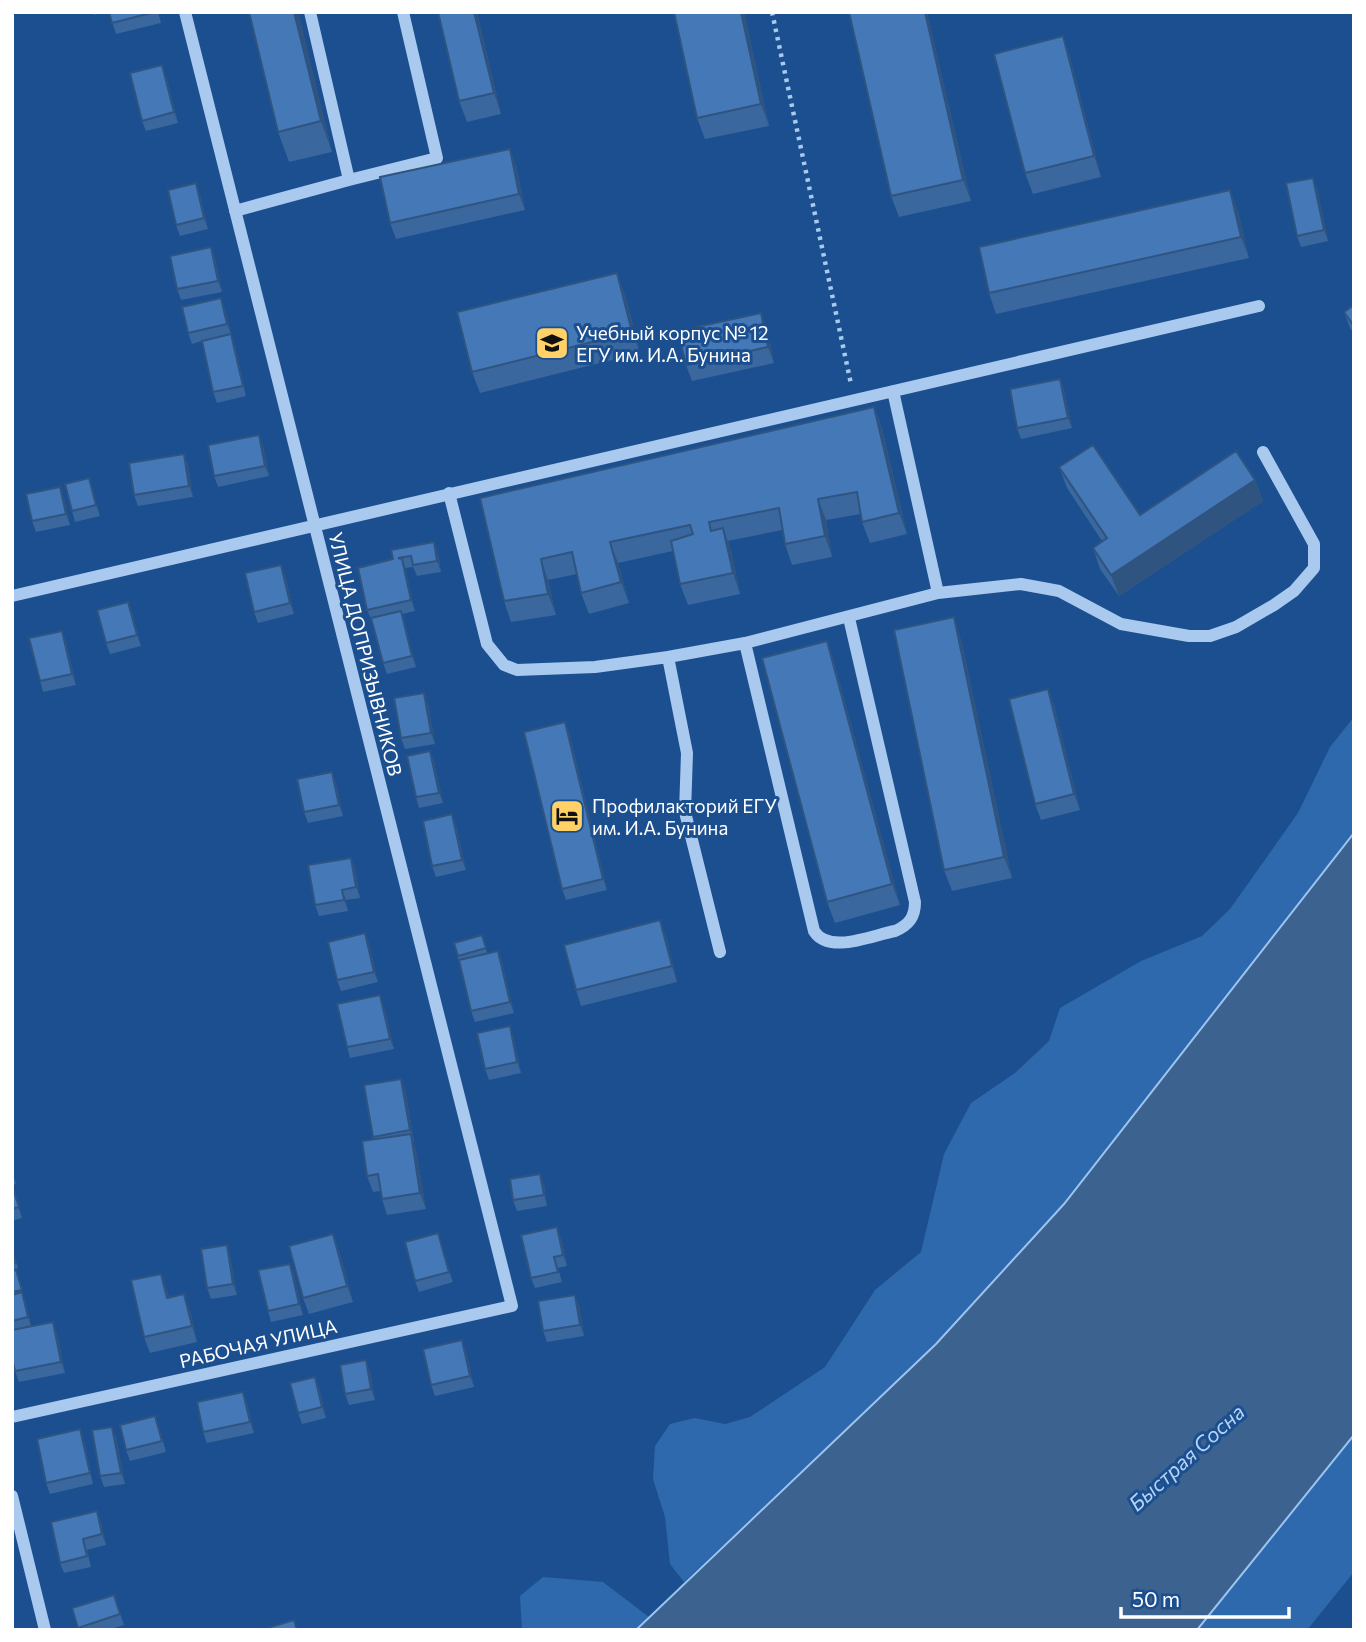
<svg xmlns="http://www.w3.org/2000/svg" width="1366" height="1642" viewBox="0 0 1366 1642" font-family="Commissioner,sans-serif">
<rect width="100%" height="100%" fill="#1b4f8f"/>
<path fill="#2e69ad" d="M1354,717V833L1064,1204L936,1344L684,1582L670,1564L665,1517L653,1479L655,1446L670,1424L695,1418L725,1424L750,1417L825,1367L875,1290L921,1252L944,1154L971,1103L1015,1073L1049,1041L1060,1008L1141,961L1202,936L1230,909L1298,813L1330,747Z
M1354,1435V1572L1307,1630H1197Z
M543,1577L603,1582L649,1617L636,1630H522L520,1596Z"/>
<path fill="#3c6290" stroke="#9cc4f0" stroke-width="2" d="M1354,833V1435L1197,1630H636L936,1344L1064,1204Z"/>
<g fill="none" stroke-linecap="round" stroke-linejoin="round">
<path stroke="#a9c9ee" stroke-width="4.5" stroke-dasharray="3.5 5" stroke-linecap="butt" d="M772,12L851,384"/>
<path stroke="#a9c9ee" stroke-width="12" d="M349,180L437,158L403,12
M235,211L349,180L310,12
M893,391L938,593
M449,493L487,644L504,665L517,670L595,667L668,657L745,643L938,593L1021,584L1059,591L1121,624L1189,636H1210L1236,627L1274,605L1294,591L1314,568V544L1263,452
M12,596L1259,306
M745,643L814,931C829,955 873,935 895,931C909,925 915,917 915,902L849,618
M668,657L687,753L685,812L720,952
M12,1417L512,1306L185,12
M12,1496L45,1630"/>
</g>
<path fill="#3a679d" d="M93,12H106L94,15Z
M109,12H158L161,23L116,34Z
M249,12H298L332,152L289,162L278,132Z
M477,12L501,114L467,122L459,101Z
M674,12H744L769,126L705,139L697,118Z
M927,12L971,201L899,217L891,196Z
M1063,36L1070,57L1101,177L1033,194L1025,173Z
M166,76L178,123L146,131L142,121Z
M516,165L525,210L396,239L390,223Z
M1317,188L1328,241L1301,247L1297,236Z
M200,194L208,229L180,236L176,225Z
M1238,211L1249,258L996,314L989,293Z
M215,258L222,292L181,300L177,289Z
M625,294L640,353L480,393L472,372Z
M1354,305V334L1350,328L1344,312Z
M225,309L231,334L235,345L246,396L217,403L213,392L202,341L192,344L188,333Z
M761,313L767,329L774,363L692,381L686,365Z
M1060,379L1064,390L1072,428L1021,439L1017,428Z
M874,407L882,428L907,534L870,543L862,522L861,514L826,520L832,557L792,565L785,544L782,530L728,541L731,550L740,594L688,605L680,584L673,551L618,563L629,603L589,614L581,593L577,574L548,580L556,615L511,622L504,601L480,498Z
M263,446L269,476L218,487L214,476Z
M184,454L188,465L193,497L138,506L134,495Z
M1059,467L1140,515L1255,480L1263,501L1119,596L1100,569L1093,548L1102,541L1067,488Z
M89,478L100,516L75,522L72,511Z
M60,487L64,498L70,525L36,532L32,521Z
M434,542L438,553L441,572L417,576L413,567L405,568L415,611L402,614L416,667L387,674L383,663L372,621L367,610L393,559Z
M285,575L294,614L258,623L254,612Z
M132,612L141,646L110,654L106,643Z
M961,639L1012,878L952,891L944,870Z
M827,641L834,662L900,905L835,923L827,902Z
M66,642L76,685L43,692L40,681Z
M1048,689L1054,705L1080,810L1041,820L1035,804Z
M428,704L435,744L405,749L401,738Z
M569,732L607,890L566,900L562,889Z
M430,751L434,762L443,803L419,808L416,797Z
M336,783L343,816L308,823L304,812Z
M456,825L466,870L436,877L432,866Z
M351,858L355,869L360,898L346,900L348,911L319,916L315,905Z
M365,933L369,944L378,982L341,991L337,980Z
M482,935L487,953L498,951L502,962L514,1013L475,1022L471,1011L454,943Z
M666,936L677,982L581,1006L576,990Z
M384,1006L394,1049L350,1058L347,1047Z
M510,1026L513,1036L521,1073L489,1080L485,1069Z
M405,1089L414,1141H413L416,1150L426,1209L387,1215L382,1199L380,1191L373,1192L367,1176L374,1139L373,1137Z
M12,1171L16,1184L12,1185Z
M540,1174L544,1185L547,1206L517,1211L513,1200Z
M12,1186L22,1218L12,1221Z
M438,1233L453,1282L419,1292L415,1281Z
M561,1237L567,1266L558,1268L562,1282L535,1288L531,1278Z
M227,1245L230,1256L237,1295L211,1299L207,1288Z
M12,1249L18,1268L12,1270Z
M339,1250L353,1302L309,1314L303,1298Z
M290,1264L294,1274L303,1315L271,1322L268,1311Z
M16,1270L31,1326L57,1333L65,1373L19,1382L15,1371L12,1359V1271Z
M167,1290L169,1298L190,1310L197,1342L150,1353L144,1337Z
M579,1306L584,1336L547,1342L543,1331Z
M466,1351L474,1387L435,1396L431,1385Z
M370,1371L375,1400L349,1405L345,1394Z
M319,1387L326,1418L302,1424L298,1413Z
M247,1403L254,1433L207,1443L203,1432Z
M159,1427L166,1452L130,1461L126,1450Z
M116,1437L125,1484L104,1487L100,1476Z
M84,1440L93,1484L50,1494L46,1483Z
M101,1522L106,1545L87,1550L91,1567L64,1573L60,1563Z
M114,1595L124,1625L109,1630H79L72,1608Z"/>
<path fill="#305480" d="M294,12H298L332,152L321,121Z
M474,12H477L501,114L494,93Z
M741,12H744L769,126L761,104Z
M925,12H927L971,201L963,180Z
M1063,36L1070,57L1101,177L1094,156Z
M162,65L166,76L178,123L174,112Z
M510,149L516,165L525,210L519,194Z
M1313,178L1317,188L1328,241L1324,230Z
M196,183L200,194L208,229L204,218Z
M1230,190L1238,211L1249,258L1241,237Z
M211,247L215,258L222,292L218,281Z
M617,273L625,294L640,353L632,332Z
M221,298L225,309L231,334L227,324Z
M761,313L767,329L774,363L768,347Z
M231,334L235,345L246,396L243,386Z
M1060,379L1064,390L1072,428L1068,418Z
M874,407L882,428L907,534L899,513Z
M259,435L263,446L269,476L265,466Z
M184,454L188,465L193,497L189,486Z
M89,478L93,489L100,516L96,505Z
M1255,480L1263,501L1119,596L1111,575Z
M60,487L64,498L70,525L66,514Z
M818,499L826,520L832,557L825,536Z
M723,528L731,550L740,594L733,573Z
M434,542L438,553L441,572L437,561Z
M610,542L618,563L629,603L621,582Z
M402,559L406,570L415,611L411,600Z
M541,559L548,580L556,615L548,594Z
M281,565L285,575L294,614L290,603Z
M128,602L132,612L141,646L137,635Z
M401,611L405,622L416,667L412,656Z
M954,617L961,639L1012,878L1004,857Z
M62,631L66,642L76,685L72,674Z
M827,641L834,662L900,905L892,884Z
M1048,689L1054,705L1080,810L1074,794Z
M424,693L428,704L435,744L431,733Z
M565,722L569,732L607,890L603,879Z
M430,751L434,762L443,803L439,793Z
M332,772L336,783L343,816L339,805Z
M452,814L456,825L466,870L462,860Z
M351,858L355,869L360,898L356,887Z
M342,890L346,900L348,911L344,900Z
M660,920L666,936L677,982L672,966Z
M365,933L369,944L378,982L374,972Z
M498,951L502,962L514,1013L510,1002Z
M380,995L384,1006L394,1049L390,1039Z
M510,1026L513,1036L521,1073L517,1062Z
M401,1079L405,1089L414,1141L410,1130Z
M411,1134L416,1150L426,1209L420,1193Z
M540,1174L544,1185L547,1206L544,1195Z
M557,1227L561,1237L567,1266L563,1255Z
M438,1233L442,1244L453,1282L449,1272Z
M333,1234L339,1250L353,1302L347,1286Z
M227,1245L230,1256L237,1295L233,1284Z
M290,1264L294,1274L303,1315L299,1304Z
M161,1274L167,1290L173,1314L167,1298Z
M22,1292L26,1303L32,1328L28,1317Z
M184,1294L190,1310L197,1342L192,1326Z
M575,1295L579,1306L584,1336L580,1325Z
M53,1322L57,1333L65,1373L61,1362Z
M462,1340L466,1351L474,1387L470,1376Z
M366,1360L370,1371L375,1400L371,1389Z
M315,1377L319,1387L326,1418L322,1407Z
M243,1392L247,1403L254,1433L250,1422Z
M112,1427L116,1437L125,1484L121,1473Z
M80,1429L84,1440L93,1484L90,1473Z
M97,1511L101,1522L106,1545L102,1534Z"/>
<path fill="#4478b7" stroke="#305480" stroke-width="2" d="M109,12H155L112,23Z
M249,12H294L321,121L278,132Z
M438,12H474L494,93L459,101Z
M674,12H741L761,104L697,118Z
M849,12H925L963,180L891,196Z
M1063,36L1094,156L1025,173L994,54Z
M162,65L174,112L142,121L130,73Z
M510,149L519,194L390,223L380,177Z
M1313,178L1324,230L1297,236L1286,183Z
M196,183L204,218L176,225L168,190Z
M1230,190L1241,237L989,293L979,247Z
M211,247L218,281L177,289L170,256Z
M617,273L632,332L472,372L457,312Z
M221,298L227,324L188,333L182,307Z
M1354,305V326L1344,312Z
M761,313L768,347L686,365L678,331Z
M231,334L243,386L213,392L202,341Z
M1060,379L1068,418L1017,428L1010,389Z
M874,407L899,513L862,522L857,492L818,499L825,536L785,544L779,508L709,522L711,531L723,528L733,573L680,584L671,541L693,534L690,525L610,542L621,582L581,593L572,552L541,559L548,594L504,601L480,498Z
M259,435L265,466L214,476L208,445Z
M1093,445L1140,515L1236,451L1255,480L1111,575L1093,548L1107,538L1059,467Z
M184,454L189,486L134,495L129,463Z
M89,478L96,505L72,511L65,484Z
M60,487L66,514L32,521L26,494Z
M434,542L437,561L413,565L411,556L398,558L402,559L411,600L367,610L358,568L393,559L391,550Z
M281,565L290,603L254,612L245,573Z
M128,602L137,635L106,643L97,610Z
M401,611L412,656L383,663L371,618Z
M954,617L1004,857L944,870L894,630Z
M62,631L72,674L40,681L29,638Z
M827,641L892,884L827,902L762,658Z
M1048,689L1074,794L1035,804L1009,699Z
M424,693L431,733L401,738L394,698Z
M565,722L603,879L562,889L524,732Z
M430,751L439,793L416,797L407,756Z
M332,772L339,805L304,812L297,779Z
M452,814L462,860L432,866L423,821Z
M351,858L356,887L342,890L344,900L315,905L308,865Z
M660,920L672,966L576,990L564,945Z
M365,933L374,972L337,980L328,942Z
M482,935L486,948L458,956L454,943Z
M498,951L510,1002L471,1011L459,960Z
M380,995L390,1039L347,1047L337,1004Z
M510,1026L517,1062L485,1069L477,1033Z
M401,1079L410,1130L373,1137L364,1085Z
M411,1134L420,1193L382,1199L378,1174L367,1176L362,1141Z
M540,1174L544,1195L513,1200L510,1179Z
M12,1186L19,1207L12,1209Z
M557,1227L563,1255L554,1257L558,1272L531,1278L521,1235Z
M438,1233L449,1272L415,1281L405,1242Z
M333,1234L347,1286L303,1298L289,1246Z
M227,1245L233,1284L207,1288L201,1249Z
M12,1250L16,1263L12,1264Z
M290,1264L299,1304L268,1311L258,1270Z
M16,1270L22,1290L12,1292V1271Z
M161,1274L167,1298L184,1294L192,1326L144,1337L131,1280Z
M22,1292L28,1317L12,1321V1295Z
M575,1295L580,1325L543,1331L538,1301Z
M53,1322L61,1362L15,1371L12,1359V1330Z
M462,1340L470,1376L431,1385L423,1349Z
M366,1360L371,1389L345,1394L340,1365Z
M315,1377L322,1407L298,1413L290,1383Z
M243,1392L250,1422L203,1432L197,1402Z
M155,1416L162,1441L126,1450L120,1425Z
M112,1427L121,1473L100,1476L92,1430Z
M80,1429L90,1473L46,1483L37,1439Z
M97,1511L102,1534L83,1539L87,1556L60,1563L51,1522Z
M114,1595L120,1614L78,1628L72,1608Z
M294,1620L297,1630H261Z"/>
<defs>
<g id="university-square" transform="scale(1.75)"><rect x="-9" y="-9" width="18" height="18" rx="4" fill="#ffd166" stroke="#1b4f8f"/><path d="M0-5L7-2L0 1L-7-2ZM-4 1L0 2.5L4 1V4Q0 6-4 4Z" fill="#111"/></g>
<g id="hotel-square" transform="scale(1.75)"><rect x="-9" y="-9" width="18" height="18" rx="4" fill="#ffd166" stroke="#1b4f8f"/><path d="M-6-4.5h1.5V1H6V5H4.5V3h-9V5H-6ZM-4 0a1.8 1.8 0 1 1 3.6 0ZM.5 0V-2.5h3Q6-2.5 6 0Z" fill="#111"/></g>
</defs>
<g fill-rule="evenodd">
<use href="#university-square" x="552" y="343"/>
<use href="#hotel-square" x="567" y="816"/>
</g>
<g text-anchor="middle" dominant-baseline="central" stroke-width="6" stroke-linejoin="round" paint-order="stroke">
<g font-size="19" fill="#fff" stroke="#1b4f8f" text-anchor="start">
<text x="576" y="332">Учебный корпус № 12<tspan x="576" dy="22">ЕГУ им. И.А. Бунина</tspan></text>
<text x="592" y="805">Профилакторий ЕГУ<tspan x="592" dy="22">им. И.А. Бунина</tspan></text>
</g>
<g font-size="19" fill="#fff" stroke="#1b4f8f">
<text transform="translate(366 654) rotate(76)">УЛИЦА ДОПРИЗЫВНИКОВ</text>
<text transform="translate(258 1343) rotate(-13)">РАБОЧАЯ УЛИЦА</text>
</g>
<g font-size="21" font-style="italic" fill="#b5d3f5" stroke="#1b4f8f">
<text transform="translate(1186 1457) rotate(-42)">Быстрая Сосна</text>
</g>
</g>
<rect width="1366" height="1642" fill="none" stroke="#ffffff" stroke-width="28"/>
<path d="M1121 1607v10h168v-10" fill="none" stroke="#ffffff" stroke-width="3.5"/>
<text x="1132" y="1607" font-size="21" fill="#ffffff" stroke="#1b4f8f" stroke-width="5" paint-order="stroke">50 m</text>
</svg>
